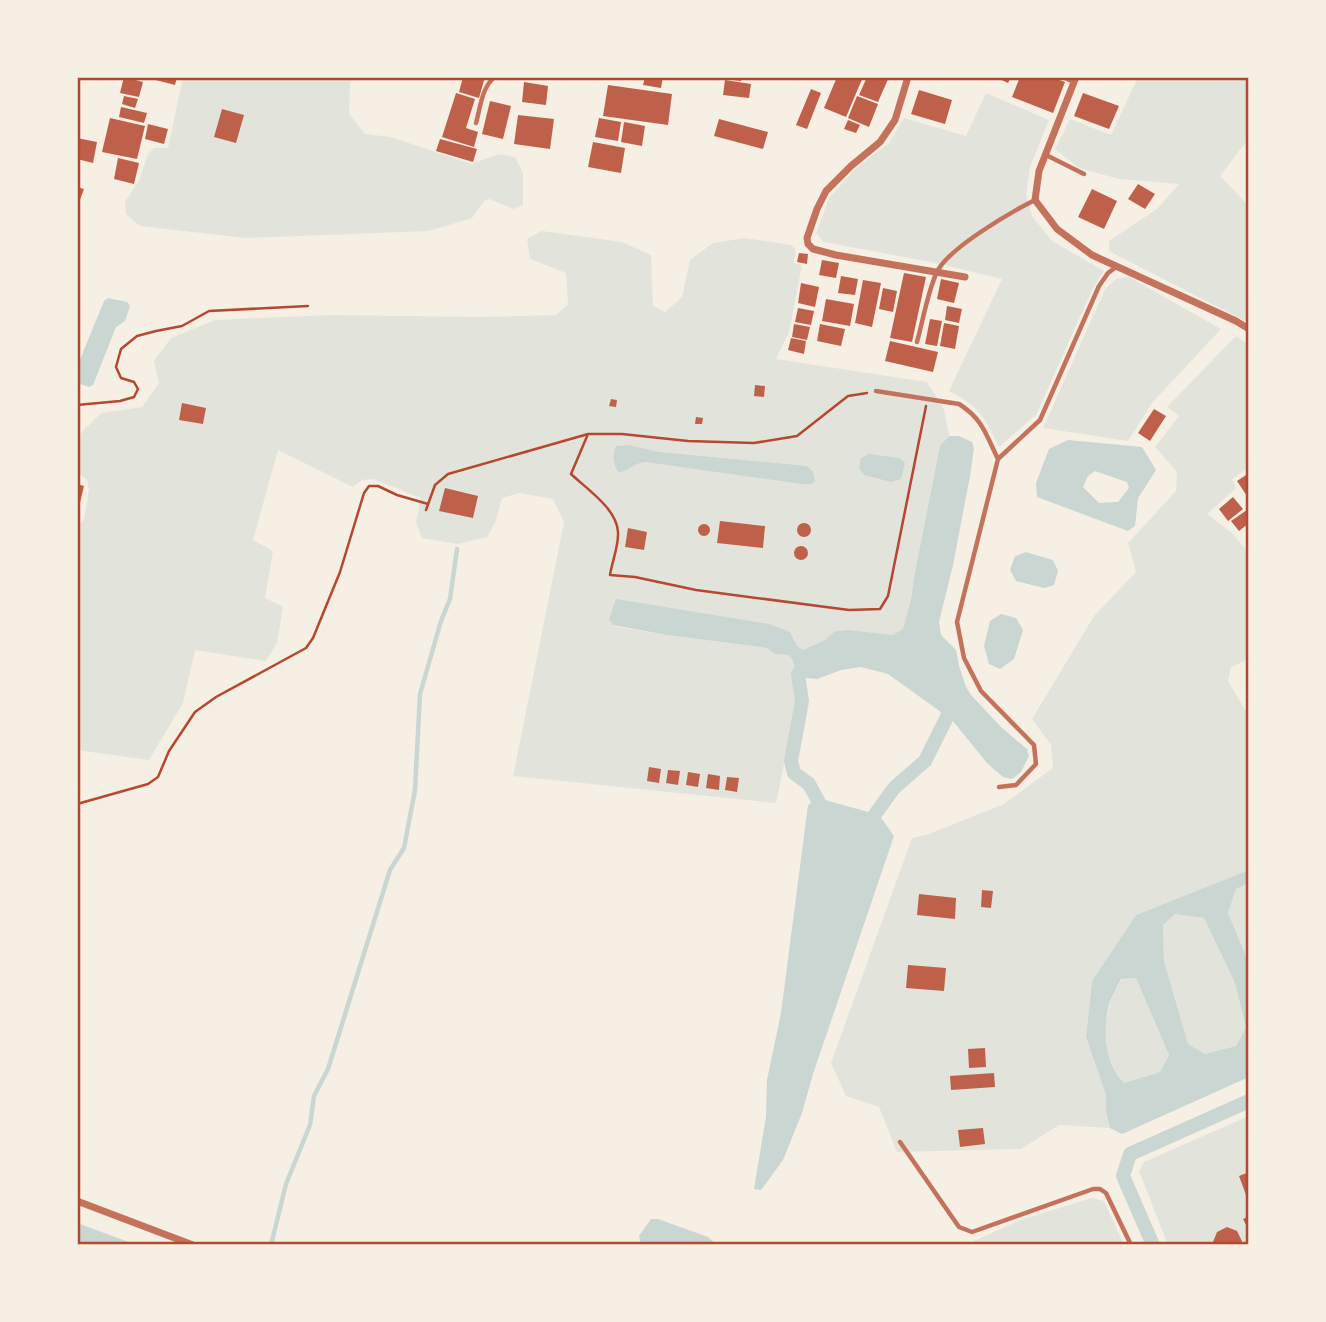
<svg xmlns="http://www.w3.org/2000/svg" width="1326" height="1322" viewBox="0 0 1326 1322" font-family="'Noto Sans',sans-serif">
<rect width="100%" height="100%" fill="#f6efe4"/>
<path fill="#e2e4dc" d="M183,77L202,79L203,77H353L350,84L349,114L365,134L391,137L471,164L499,154L515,157L523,173V205L514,209L489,199L485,200L472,218L429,231L246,238L140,226L126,214L125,202L139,180L148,154L154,148H168Z
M1138,77H1249V138L1220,176L1249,206V323L1109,251V241L1157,209L1179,184L1119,179L1079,168L1055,149L1070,119L1111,135Z
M986,93L1049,120L1030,167L1026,195L1032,216L1052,241L1104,271L1093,288L1036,415L999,447C985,418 979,406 949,391L1002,279L931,262L824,242L816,233L829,198L856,168L889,143L904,118L966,136Z
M542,231L622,242L651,255L653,306L665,312L682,297L690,260L713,243L745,238L791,245L796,250L794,263L802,265L789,332L776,359L927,382L944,409L949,436L940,446L914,577L911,598L903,630L893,635L849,630L835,631L825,640L803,650L797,647L789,632L613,626L667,635L767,648L776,654L789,655L793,661L798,696L776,803L513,776L564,522L553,499L520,493L502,498L495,523L487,537L458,544L422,538L416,522L421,498L373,479L362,480L353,487L278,450L253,540L273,551L265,598L283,607L277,643L266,661L195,650L183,703L149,760L77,750V525L84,520L89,489L87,480L77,472L81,433L101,413L142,407L159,383L154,361L171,338L215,320L330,315L481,317L556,315L568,304L566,273L530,259L527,239Z
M1129,277L1221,329L1152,403L1128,441L1043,428L1105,289L1116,279Z
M1236,336L1249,345V467L1232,479L1236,488L1207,514L1232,533L1249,553V659L1231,667L1228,681L1249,716V870L1136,915L1092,981L1086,1037L1106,1095V1112L1110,1128L1059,1125L1021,1149L897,1152L879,1107L846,1096L831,1063L912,838L929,834L1004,804L1053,768L1051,745L1032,719L1094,616L1136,572L1128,543L1176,491L1177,472L1155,447L1179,416L1167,407Z
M1249,883V963L1228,913L1236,889Z
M1175,914L1204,918L1235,983L1246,1029L1236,1046L1205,1054L1188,1044L1164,961L1163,925Z
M1136,978L1169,1055L1160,1072L1124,1083C1104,1063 1103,1030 1110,1004C1112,996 1117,987 1122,979Z
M1249,1116V1245H1168L1139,1171L1144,1162Z
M1092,1198L1104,1201L1124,1245H976L974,1241L1020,1220Z"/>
<path fill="#c9d6d2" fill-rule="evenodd" d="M108,298L127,302L130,306L125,321L116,327L93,385L89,387L77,383V367L104,301Z
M949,436H959L972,442L974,448L970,476L953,565L939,622L941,635L956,650L959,666L966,687L971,695L1001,727L1027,749L1029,756L1021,772L1012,779L1003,777L987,763L952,720L888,674L861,667L841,670L817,679L805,678L795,671L793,661L789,655L775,654L767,648L667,635L613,625L609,619L616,599L769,624L790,632L797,646L803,650L825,640L835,631L849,630L893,635L903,629L911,599L914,577L940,446Z
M1068,440L1142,447L1156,470L1138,498L1135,526L1128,531L1037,497L1036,483L1049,449ZM1095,471L1127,482L1129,488L1118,502L1099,503L1083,487L1088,476Z
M628,445L659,452L807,466L813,472L815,481L812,484H802L646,462C635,462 628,472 618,472C613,463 612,456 616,446Z
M869,454L899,458L905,463L901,479L891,482L864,475L859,468L861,458Z
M1026,552L1053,560L1058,571L1054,585L1044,588L1016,581L1010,570L1015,556Z
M1001,614L1016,618L1023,630L1014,659L1000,669L989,664L984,646L990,621Z
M818,798L879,815L894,836L813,1074L802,1113L783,1160L761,1190L754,1189L766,1117L767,1080L781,1013L808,805Z
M1249,870V883L1236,889L1228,913L1249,963V1077L1122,1134L1110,1128L1106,1112V1095L1086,1037L1092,981L1136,915ZM1175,914L1204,918L1235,983L1246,1028L1236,1046L1205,1054L1188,1044L1164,961L1163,925ZM1136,978L1169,1055L1160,1072L1124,1083C1104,1064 1103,1030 1109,1004C1112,996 1117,987 1121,979Z
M651,1219H658L708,1237L717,1245H641L639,1236Z
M77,1223L137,1245H77Z"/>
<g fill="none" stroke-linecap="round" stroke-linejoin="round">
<path stroke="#c9d6d2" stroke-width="4.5" d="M271,1245L286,1184L310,1125L314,1096L328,1069L390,870L404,848L415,790L420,694L441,621L450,599L457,549"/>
<path stroke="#c9d6d2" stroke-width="14" d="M849,646L917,661L948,692L953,705L925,761L894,788L868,824L829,821L809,784L794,773L791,761L802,701L798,674L808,661Z
M1153,1245L1123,1176L1130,1154L1249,1101"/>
</g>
<path fill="#bf614a" d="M124,77L143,82L139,97L120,93Z
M144,77H177L175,85Z
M463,77H485L479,98L459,92Z
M645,77H663L661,88L643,85Z
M725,77H742L741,81L725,79Z
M837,77H863L846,117L824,108Z
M867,77H889L878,102L859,95Z
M995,77H1011L1008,83Z
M1020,77H1051L1065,82L1053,113L1012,97Z
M725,80L751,84L749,98L723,95Z
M524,82L548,86L546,105L522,102Z
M608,85L672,94L668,125L603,116Z
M811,89L821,93L807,129L796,125Z
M919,90L952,100L945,124L911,114Z
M456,93L475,99L466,128L478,132L474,147L442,137Z
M1083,93L1119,106L1109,129L1074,116Z
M124,96L138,99L135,108L122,104Z
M857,96L878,104L869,127L848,118Z
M490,101L511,106L503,139L482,134Z
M121,107L147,113L144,123L119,117Z
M222,109L244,115L236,143L214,137Z
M518,115L554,119L550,149L514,144Z
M110,118L145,126L137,159L102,152Z
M599,118L621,122L618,141L595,137Z
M719,119L768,132L763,149L714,136Z
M848,120L860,125L856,133L844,129Z
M624,122L645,126L642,146L621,142Z
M148,124L168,129L164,144L145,139Z
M77,138L97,142L93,163L77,159Z
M440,139L477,149L473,162L436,151Z
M593,142L625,148L621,173L588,167Z
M118,158L139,163L134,184L114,179Z
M1138,184L1155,194L1145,209L1128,199Z
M77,187L84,189L77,208Z
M1092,189L1117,201L1104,229L1078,217Z
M799,253L808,254L807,264L797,262Z
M822,260L839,263L836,278L819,275Z
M904,273L926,277L912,342L890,338Z
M841,276L858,279L855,295L838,293Z
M941,279L959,283L954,303L937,299Z
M863,280L881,283L872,327L855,323Z
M801,283L819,287L815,307L798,303Z
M883,288L897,291L893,312L879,309Z
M826,299L854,304L850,326L822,321Z
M947,306L962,309L959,323L945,320Z
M798,308L814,311L811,325L795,322Z
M930,319L942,321L937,346L925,344Z
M944,323L959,326L955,349L940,346Z
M794,324L810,327L807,340L792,337Z
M820,324L845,329L841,346L817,341Z
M791,338L806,341L804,354L788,350Z
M890,341L938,352L933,372L885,361Z
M755,385L765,386L764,397L754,396Z
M611,399L617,400L616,407L609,406Z
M182,403L206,408L203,424L179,420Z
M1154,409L1166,416L1150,441L1138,433Z
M696,417L703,418L702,424H695Z
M1249,473V499L1237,481Z
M77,484L84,486L78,511H77Z
M445,488L478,496L473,518L439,511Z
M1233,497L1243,509L1228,521L1219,509Z
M1247,510L1249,513V523L1239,531L1231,521Z
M720,521L765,526L763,548L717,543Z
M797 530a7 7 0 1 1 14 0a7 7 0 1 1-14 0Z
M698 530a6 6 0 1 1 12 0a6 6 0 1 1-12 0Z
M628,528L647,532L644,550L625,547Z
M794 553a7 7 0 1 1 14 0a7 7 0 1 1-14 0Z
M649,767L661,769L659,783L647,781Z
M668,770L680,771L678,785L666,783Z
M688,772L700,774L698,787L686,785Z
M708,774L720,776L719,790L706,788Z
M727,777L739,778L737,792L725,790Z
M982,890L993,891L991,908L981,907Z
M919,894L956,898L955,919L917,915Z
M908,965L946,968L944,991L906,988Z
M985,1048L986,1067L969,1068L968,1049Z
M994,1073L995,1087L951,1090L950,1076Z
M983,1128L985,1144L960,1147L958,1130Z
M1249,1172V1194L1246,1195L1239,1176Z
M1249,1216V1231L1243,1219Z
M1227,1227L1237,1231L1242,1241L1240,1245H1215L1213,1242L1217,1232Z"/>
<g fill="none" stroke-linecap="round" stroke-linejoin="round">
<path stroke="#b5482f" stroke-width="2.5" d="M77,405L120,401L134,397L138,389L134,382L121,378L116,367L121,349L137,336L156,331L182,326L209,311L308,306
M588,434L571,474C587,489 617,509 618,532C619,545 612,562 610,575L635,577L696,590L849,610L880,609L888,596L926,406
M426,510L435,485L448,474L588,434H622L688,441L754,443L797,436L848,396L867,393
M77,804L148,784L158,777L169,751L195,712L216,697L306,648L313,638L340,572L364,493L369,486H378L397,495L428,504"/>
<path stroke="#c5725c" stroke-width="4.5" d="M500,77H516
M591,77H599
M1063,77L1074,82
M476,123C480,109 482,86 495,77
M1046,155L1084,174
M917,342C923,320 927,295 936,274C945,250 1011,212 1035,200
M876,391L959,404C983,419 986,435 998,459
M999,787L1016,785L1036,764L1034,745L981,691L964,658L957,622L998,459L1040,420L1099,286L1108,273L1116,267
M900,1142L959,1227L972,1232L1093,1189H1100L1106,1193L1131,1245"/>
<path stroke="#c5725c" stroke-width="7" d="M908,77L895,120L880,142L851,166L826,191L817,209L807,238L808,244L813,249L836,255L965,277
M1076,77L1039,171L1035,200L1057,229L1092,255L1236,321L1249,329
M77,1201L193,1245"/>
</g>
<rect width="1326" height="1322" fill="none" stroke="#f6efe4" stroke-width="158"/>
<rect x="79" y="79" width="1168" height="1164" fill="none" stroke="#b5482f" stroke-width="2.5"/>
</svg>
